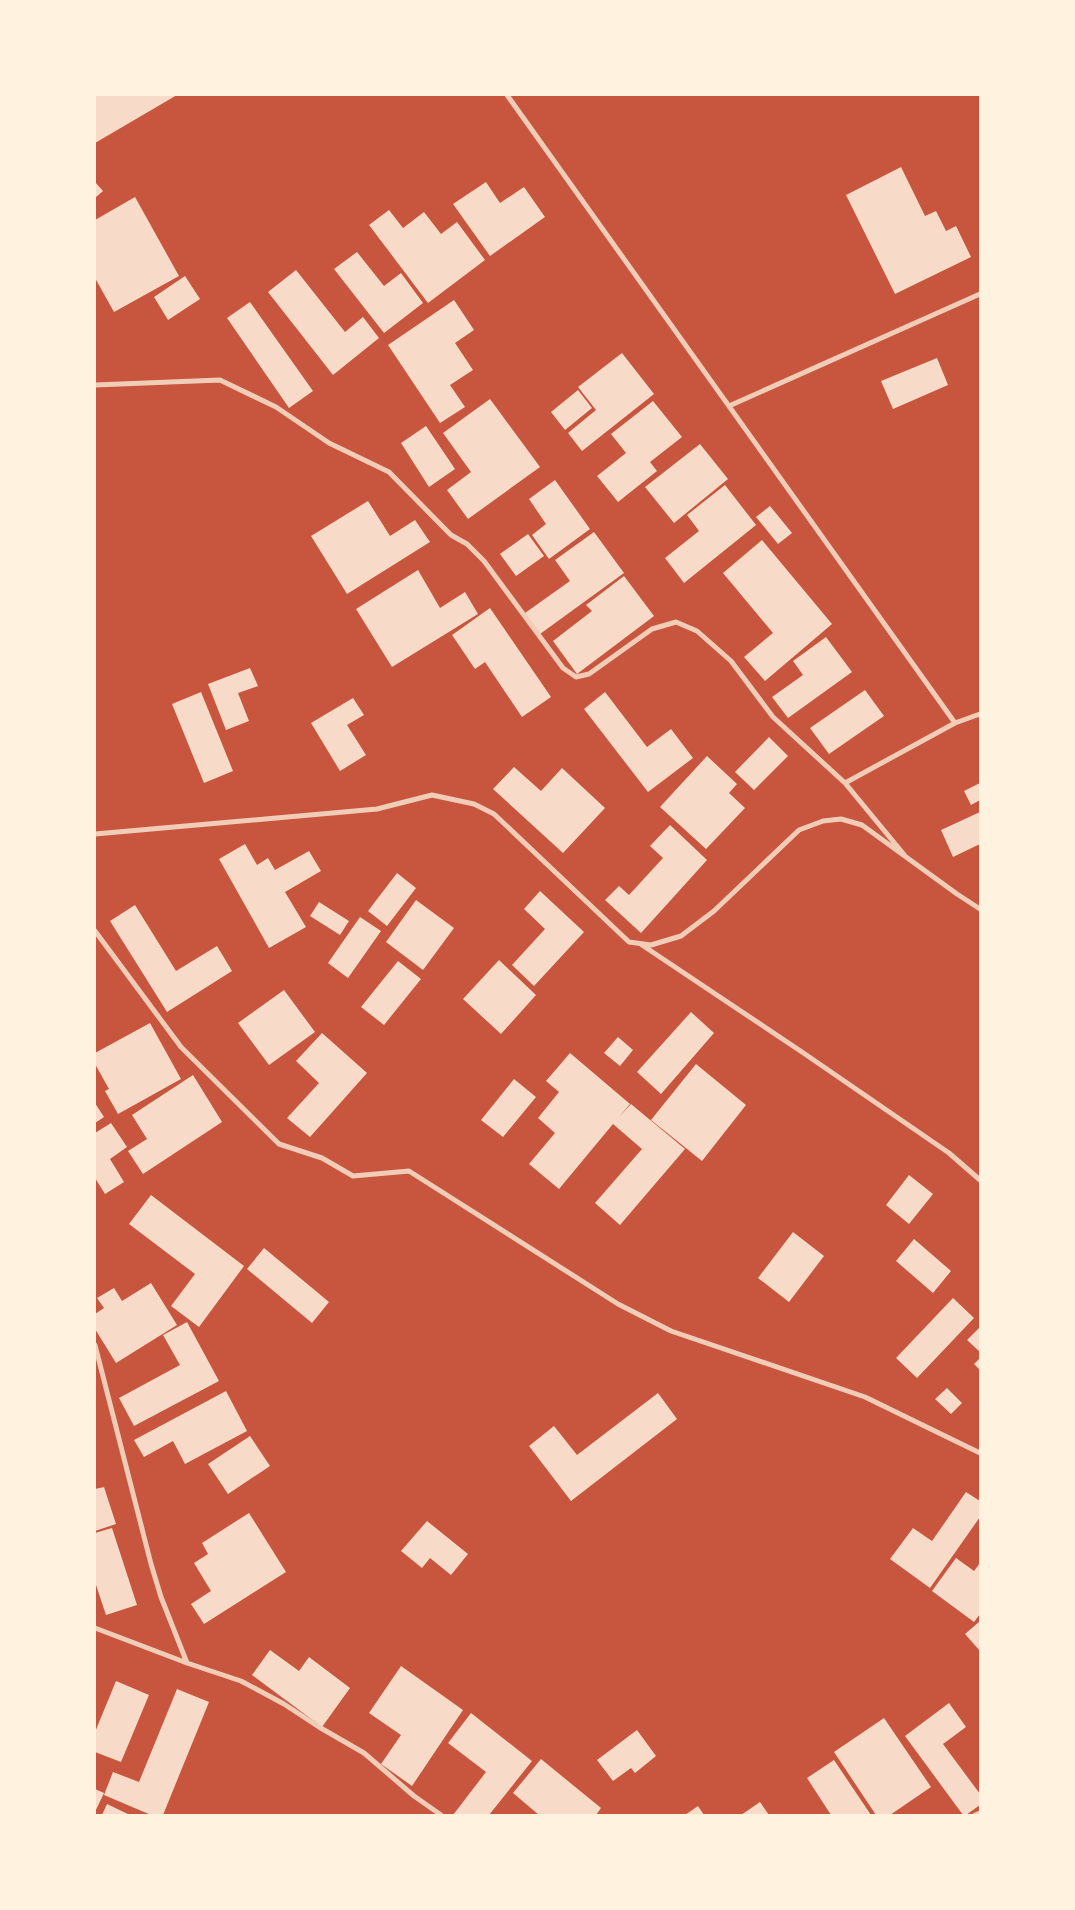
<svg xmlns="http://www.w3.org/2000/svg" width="1075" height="1910" viewBox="0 0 1075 1910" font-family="Lato,sans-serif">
<rect width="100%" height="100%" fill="#c8553d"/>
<path fill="#f7dbc8" d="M95,95H177L95,143Z
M901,167L925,216L936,211L946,231L956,226L971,257L895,294L846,195Z
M95,182L103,191L95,198Z
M486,182L500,203L524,187L545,217L490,256L453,204Z
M135,197L179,276L114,312L95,278V220Z
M389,210L403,228L424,212L441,234L457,222L485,260L428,303L369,225Z
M357,252L384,286L401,273L423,303L384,333L334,269Z
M296,270L345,332L363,317L379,338L333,375L268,292Z
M185,276L200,299L168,320L154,297Z
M454,300L474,330L455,343L473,370L450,385L465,407L440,423L388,345Z
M250,302L313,391L289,408L227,318Z
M622,353L654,394L582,451L568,433L596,410L578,387Z
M937,358L948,385L893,409L881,381Z
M578,390L592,408L565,430L551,412Z
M490,399L540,467L468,519L447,490L471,472L443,433Z
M653,401L682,437L650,462L657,471L618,502L597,476L626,453L611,434Z
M426,426L455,469L429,487L401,443Z
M700,444L728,479L674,523L645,487Z
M555,480L590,529L549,559L532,535L546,524L529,499Z
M725,485L756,525L684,583L665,558L699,531L687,515Z
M368,501L390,536L415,520L430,542L347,594L311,536Z
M770,506L792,533L778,544L756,517Z
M594,532L624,573L540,634L525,613L570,581L555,560Z
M528,534L544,556L516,576L500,554Z
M762,540L832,624L765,681L744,657L773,633L723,573Z
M418,570L440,608L465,592L478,614L392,667L356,609Z
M624,576L654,616L577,674L553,641L592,611L586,605Z
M490,608L551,697L522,717L485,662L475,669L452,635Z
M826,637L852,672L788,718L772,697L803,675L793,661Z
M250,668L258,686L238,693L249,721L226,730L208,684Z
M865,690L884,716L829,754L810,728Z
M201,692L233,771L204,783L172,704Z
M605,692L647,747L671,729L693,758L648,792L584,709Z
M353,698L364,715L347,725L366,755L340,771L311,723Z
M769,737L788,756L754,790L735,772Z
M707,756L737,784L729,793L745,808L706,849L660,807Z
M514,767L541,791L562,768L605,808L563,853L493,789Z
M980,783V800L971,805L964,791Z
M980,812V844L953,857L941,830Z
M670,825L707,860L641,933L605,900L619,886L629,895L663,858L650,846Z
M245,844L257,865L268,858L275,870L309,851L321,871L285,892L306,927L269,948L219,859Z
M397,873L416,888L387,926L368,911Z
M540,891L584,932L534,986L512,965L545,929L524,909Z
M416,900L454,928L423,970L386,942Z
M319,902L349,921L340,935L310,916Z
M135,905L176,971L217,946L232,971L167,1012L110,921Z
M360,917L381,931L348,978L328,963Z
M499,960L536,995L501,1034L463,999Z
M398,961L421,979L384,1025L361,1007Z
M284,990L315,1032L269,1065L238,1023Z
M691,1012L714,1033L661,1094L637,1072Z
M150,1023L181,1079L118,1114L105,1091L109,1089L95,1064V1053Z
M322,1033L367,1073L310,1137L287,1118L319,1083L296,1061Z
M618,1037L633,1050L620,1066L604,1053Z
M570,1053L630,1104L619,1117L631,1104L685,1149L620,1225L595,1203L642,1149L613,1124L559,1189L529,1164L555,1133L538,1118L559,1092L546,1081Z
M696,1064L746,1105L702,1161L651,1120Z
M193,1075L222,1122L143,1174L128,1151L147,1139L132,1115Z
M514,1079L536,1097L503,1137L481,1120Z
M95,1103L104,1117L95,1123Z
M111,1123L127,1147L110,1159L124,1182L105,1194L95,1178V1133Z
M909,1175L933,1194L909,1224L886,1205Z
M151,1195L244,1266L199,1327L171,1306L195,1274L129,1224Z
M793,1232L824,1256L789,1302L758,1278Z
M914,1239L951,1271L933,1293L896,1261Z
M264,1248L329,1302L312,1323L247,1269Z
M151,1283L177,1325L116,1363L95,1329V1314L104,1308L97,1298L114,1288L122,1301Z
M953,1298L974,1318L917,1378L896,1358Z
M187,1322L219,1381L134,1426L119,1398L180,1365L163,1335Z
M980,1327V1352L967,1340Z
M980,1358V1370L974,1364Z
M947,1388L962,1403L951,1414L935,1399Z
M226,1391L247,1431L185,1464L173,1441L144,1457L134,1440Z
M658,1393L677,1419L571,1501L529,1446L554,1426L577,1455Z
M250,1436L270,1466L228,1494L208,1464Z
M104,1487L116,1524L95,1531V1489Z
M966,1492L980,1501V1517L930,1588L890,1559L913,1528L932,1541Z
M249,1513L286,1572L204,1624L191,1604L211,1591L194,1563L208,1554L202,1543Z
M427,1521L468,1554L451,1575L430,1558L422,1568L401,1551Z
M112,1528L137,1605L106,1615L95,1582V1533Z
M956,1558L974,1571L980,1563V1614L974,1622L932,1591Z
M980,1621V1651L965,1634Z
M270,1650L299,1671L309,1657L350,1688L322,1727L252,1675Z
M401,1666L463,1710L412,1786L381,1764L401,1735L369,1713Z
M116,1681L149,1695L121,1762L95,1752V1732Z
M177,1689L209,1702L163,1815H151L104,1795L113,1772L139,1782Z
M949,1703L966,1727L943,1744L980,1794V1805L966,1815H963L905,1736Z
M471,1713L532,1761L489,1815H453L486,1772L448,1743Z
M884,1718L931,1787L890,1815H876L834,1752Z
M637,1730L656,1756L635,1773L631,1768L613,1781L597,1760Z
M541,1759L601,1808L596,1815H539L513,1793Z
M834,1760L871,1815H831L807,1778Z
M95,1789L104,1793L95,1812Z
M760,1802L769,1815H741Z
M107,1804L130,1815H102Z
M698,1806L704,1815H685Z"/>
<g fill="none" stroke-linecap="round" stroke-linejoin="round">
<path stroke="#f1ccb7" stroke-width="5" d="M507,95L955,723
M95,385L220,380L276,407L329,443L389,472L451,535L467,544L484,561L563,668L576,677L589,674L652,629L676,622L697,631L731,661L773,717L845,783L906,857
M729,406L980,294
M845,783L955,723L980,714
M95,834L377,809L432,795L474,804L494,814L629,942L651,945L681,936L714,911L799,830L823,821L841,819L862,825L957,894L980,909
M95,931L181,1047L279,1144L322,1158L353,1176L409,1171L618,1304L671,1331L865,1397L980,1453
M642,945L802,1052L949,1153L980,1180
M95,1345L151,1564L161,1597L187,1663L241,1681L284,1704L319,1727L364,1753L414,1796L441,1815
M95,1628L187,1663
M975,1815L980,1813"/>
</g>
<rect width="1075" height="1910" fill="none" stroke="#fff3e0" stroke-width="192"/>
</svg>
